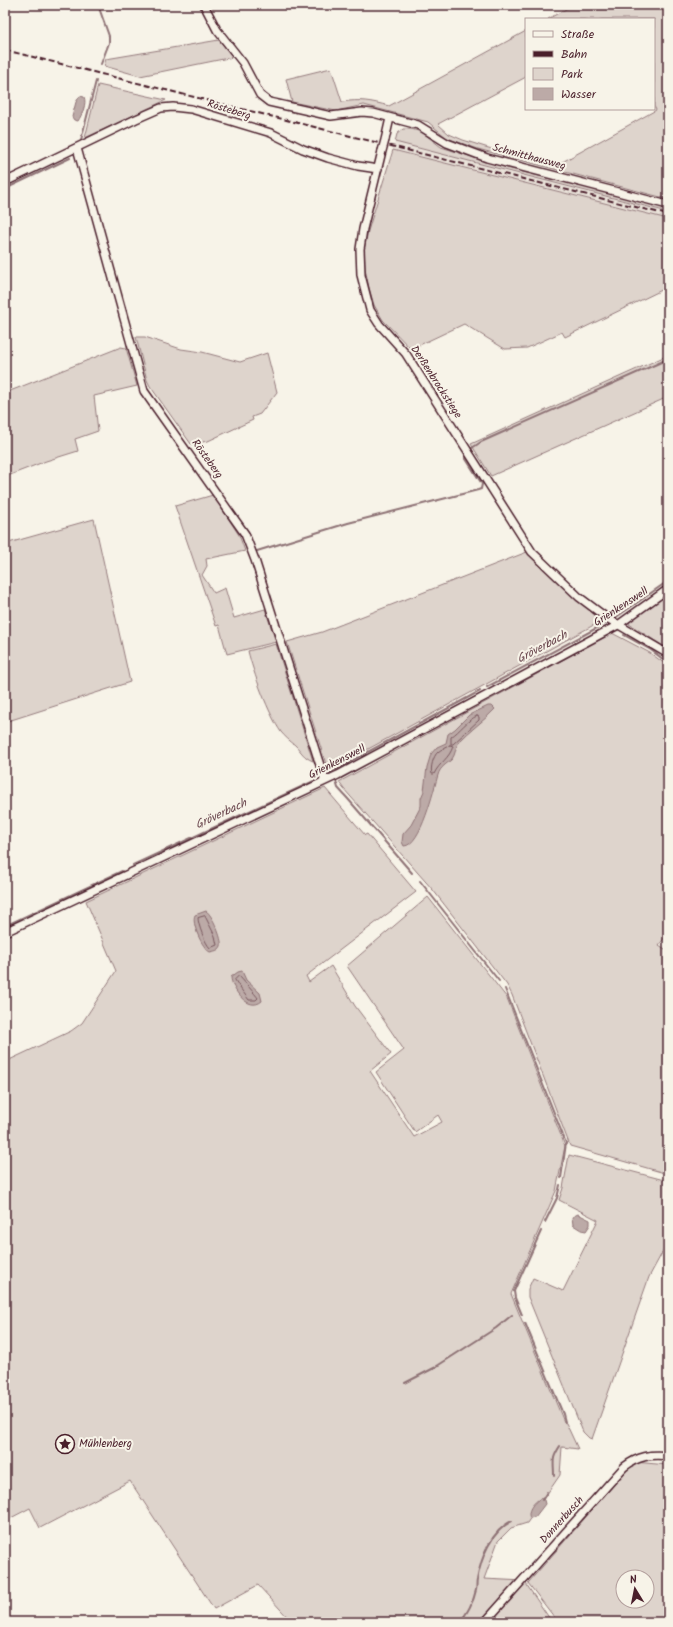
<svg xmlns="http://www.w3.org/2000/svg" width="673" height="1627" viewBox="0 0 673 1627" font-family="Kalam,sans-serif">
<rect width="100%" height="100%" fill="#f7f3e8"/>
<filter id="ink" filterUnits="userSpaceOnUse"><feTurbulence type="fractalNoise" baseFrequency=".025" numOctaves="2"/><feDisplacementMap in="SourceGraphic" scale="8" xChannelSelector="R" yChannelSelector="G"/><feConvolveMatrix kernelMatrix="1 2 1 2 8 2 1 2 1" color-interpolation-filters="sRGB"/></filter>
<g filter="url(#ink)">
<path fill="#eae3da" d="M395,142L668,212V219L393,150Z"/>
<path fill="#ded4cc" stroke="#947a7c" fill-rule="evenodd" d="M573,5H668V199L478,149L447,138L428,122L364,105L336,111L292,102L286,79L331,68L342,102C360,99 371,101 389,106L526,31V77L438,124L449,134L463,140L511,155L555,166L656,110L654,106V19H548Z
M219,40L233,57L140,76L104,66L106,59Z
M98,85L166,100L85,138Z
M403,129H411L422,132L441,147L507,168L668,208V212L395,142L397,134Z
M393,150L668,219V287L565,337L562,332L527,348L505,349L464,324L411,349L383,320L374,305L369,288L365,268L364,250L368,231Z
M136,337H145L181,349L202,352L240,362L267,353L277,392L260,414L252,417L253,420L208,441L191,444L150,386L147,380Z
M121,347L126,348L137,386L94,396L98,431L75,439L78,451L46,461L5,477V393Z
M668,355V397L491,476L471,444Z
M213,495L239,535L245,551L206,559L207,566L202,575L214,593L225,588L234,618L265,609L276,642L227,654L219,625L216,626L175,506Z
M94,519L130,682L5,722V544Z
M527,552L601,621L330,770L327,767L287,642L322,632Z
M668,593V649L629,624L631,619Z
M612,633L650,653L668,666V933L659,945L668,951V1174L570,1146L512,995L507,985L433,890L343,788L339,782Z
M276,644L313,761C303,757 302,752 295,745C290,741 285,737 281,732C269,715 253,672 248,651Z
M325,788L365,835L367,834L416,892L306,976L309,982L331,966L355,1006L391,1054L370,1071L414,1137L442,1122L438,1115L415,1132L376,1072L404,1050L347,966L428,897L507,998L565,1146L556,1191L511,1294L564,1422L566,1423L578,1449L562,1447L560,1475L527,1523L511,1528L498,1541L484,1579L524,1581L552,1622H292L258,1585L214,1609L130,1481L40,1528L30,1508L5,1521V1062L71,1031L82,1023L116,971L86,901Z
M569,1155L668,1181V1242L649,1277L592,1439L589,1438L583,1432L528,1297V1289L533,1278L563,1291L598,1220L559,1200L563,1188Z
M634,1462L668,1465V1622H558L528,1583ZM623,1577H647V1601H623Z"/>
<path fill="#bcaaa7" stroke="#8e7275" d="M80,96L84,97C87,103 82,115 78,121L74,120L72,117L76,102Z
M488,706H492L495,709C484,721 470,730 459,742C455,747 456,754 452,759C447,764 440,767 438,775C434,788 421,846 404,846L402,842L403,834L411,825L421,806V798L424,791L427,767L431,754L437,747L446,743L448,734L455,729L469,715Z
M206,911C212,914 223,940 221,946C219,951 214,951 210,952C202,948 191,923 195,915Z
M242,971L246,980L260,993L262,1001C248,1013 231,988 231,977L238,972Z
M578,1214L590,1220V1225L586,1231L581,1230L573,1225L572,1217Z
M542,1498L544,1500L545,1504L535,1517L530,1518C526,1511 535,1500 542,1498Z"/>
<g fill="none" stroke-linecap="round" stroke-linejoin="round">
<path stroke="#78575d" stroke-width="1" d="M477,716L479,717V720L453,744H451V737C460,731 467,720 477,716Z
M450,745L453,746C450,758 439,763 434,774H432C430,769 433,756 438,752C441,749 446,748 450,745Z
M205,916L215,936L217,945L210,948C205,943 198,925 198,918Z
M239,976C241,978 256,995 258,998L256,1000H249L240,988L235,980Z"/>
<path stroke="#8e7275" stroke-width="2" d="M98,5L109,36V43L101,64
M81,140L96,81
M5,189L70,158
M472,448L481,442L668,359
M257,551L348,523L478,490L481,489L482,484L466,459L465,454
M615,618L668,581
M624,635L651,650L668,663
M487,687L606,623
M329,773L480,691
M336,781L338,788L348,799L412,873
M133,865L316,780
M420,881L499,981
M5,926L122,871
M505,989L566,1143L561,1178
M545,1222L557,1198L560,1185
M522,1315L515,1298L514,1291L541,1231
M525,1323L563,1414L565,1422
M405,1383L434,1368L496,1328L512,1315
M554,1476C554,1460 551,1460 560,1446
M542,1500L547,1492
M459,1622C467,1615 474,1600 476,1590C477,1587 476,1584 477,1580C481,1558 491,1531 512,1521"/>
<g stroke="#4a1f2b" stroke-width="10">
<path id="street" d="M204,5L217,30L243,63L260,95L269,102L331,116L362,112L373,113L418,125L447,143L487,158L668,205
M385,140L390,118
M77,148L144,391L245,534L255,560L325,781
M382,151L363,229L360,249L361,275L370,310L379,324L406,354L532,552L579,597L607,618L668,654
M5,182L136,119L161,108L173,107L191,109L271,133L303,149L328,158L358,166L378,169
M5,932L338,775L618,625L668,589
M485,1622L624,1467C638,1456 651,1454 668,1456"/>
</g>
<use href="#street" stroke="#f7f3e8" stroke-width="7"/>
<path stroke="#4a1f2b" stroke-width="2" stroke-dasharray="6 3" stroke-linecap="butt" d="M5,50L668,215"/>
<g stroke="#4a1f2b" stroke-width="10" stroke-linecap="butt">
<path id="street-bridge" d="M382,151L385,140"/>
</g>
<use href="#street-bridge" stroke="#f7f3e8" stroke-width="7"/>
</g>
</g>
<defs>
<g id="sight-ring" transform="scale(1)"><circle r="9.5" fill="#f7f3e8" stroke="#4a1f2b" stroke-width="1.5"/><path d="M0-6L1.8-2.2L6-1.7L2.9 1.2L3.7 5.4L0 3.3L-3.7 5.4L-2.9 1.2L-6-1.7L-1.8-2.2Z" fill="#4a1f2b"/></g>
</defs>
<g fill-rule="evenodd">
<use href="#sight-ring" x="65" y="1444"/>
</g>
<g text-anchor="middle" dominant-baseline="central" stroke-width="4" stroke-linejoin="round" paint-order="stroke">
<g font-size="11" fill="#4a1f2b" stroke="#f7f3e8">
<text transform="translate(229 110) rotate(17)">Rösteberg</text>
<text transform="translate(529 157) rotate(15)">Schmitthausweg</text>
<text transform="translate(436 382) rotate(57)">Derßenbrockstiege</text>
<text transform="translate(207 459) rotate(54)">Rösteberg</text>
<text transform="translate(621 607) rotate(-33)">Grienkenswell</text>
<text transform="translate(337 762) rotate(-27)">Grienkenswell</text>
<text transform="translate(562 1520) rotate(-48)">Donnerbusch</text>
</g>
<g font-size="11" fill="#4a1f2b" stroke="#f7f3e8" text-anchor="start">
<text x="79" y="1444">Mühlenberg</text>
</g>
<g font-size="12" font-style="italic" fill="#6c4950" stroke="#f7f3e8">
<text transform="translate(542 647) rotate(-28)">Gröverbach</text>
<text transform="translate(221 814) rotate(-25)">Gröverbach</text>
</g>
</g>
<rect width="673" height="1627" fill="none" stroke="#f7f3e8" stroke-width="20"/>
<rect x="10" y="10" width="653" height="1607" fill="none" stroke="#4a1f2b" stroke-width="1.5" filter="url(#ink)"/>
<rect x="525" y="18" width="130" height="92" fill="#f7f3e8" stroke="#b29e9c"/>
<rect x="533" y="31" width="20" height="6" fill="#f7f3e8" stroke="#b29e9c"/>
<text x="561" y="38" font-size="12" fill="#4a1f2b">Straße</text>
<rect x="533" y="51" width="20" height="6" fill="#4a1f2b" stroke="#b29e9c"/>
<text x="561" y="58" font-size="12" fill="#4a1f2b">Bahn</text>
<rect x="533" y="68" width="20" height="12" fill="#ded4cc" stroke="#b29e9c"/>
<text x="561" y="78" font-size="12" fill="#4a1f2b">Park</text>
<rect x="533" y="88" width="20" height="12" fill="#bcaaa7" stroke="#b29e9c"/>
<text x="561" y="98" font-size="12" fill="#4a1f2b">Wasser</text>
<g transform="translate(635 1589) rotate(350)"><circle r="19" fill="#f7f3e8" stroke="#b29e9c"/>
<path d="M0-3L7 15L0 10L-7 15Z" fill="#4a1f2b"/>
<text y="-6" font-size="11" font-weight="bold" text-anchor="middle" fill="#4a1f2b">N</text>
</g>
</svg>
